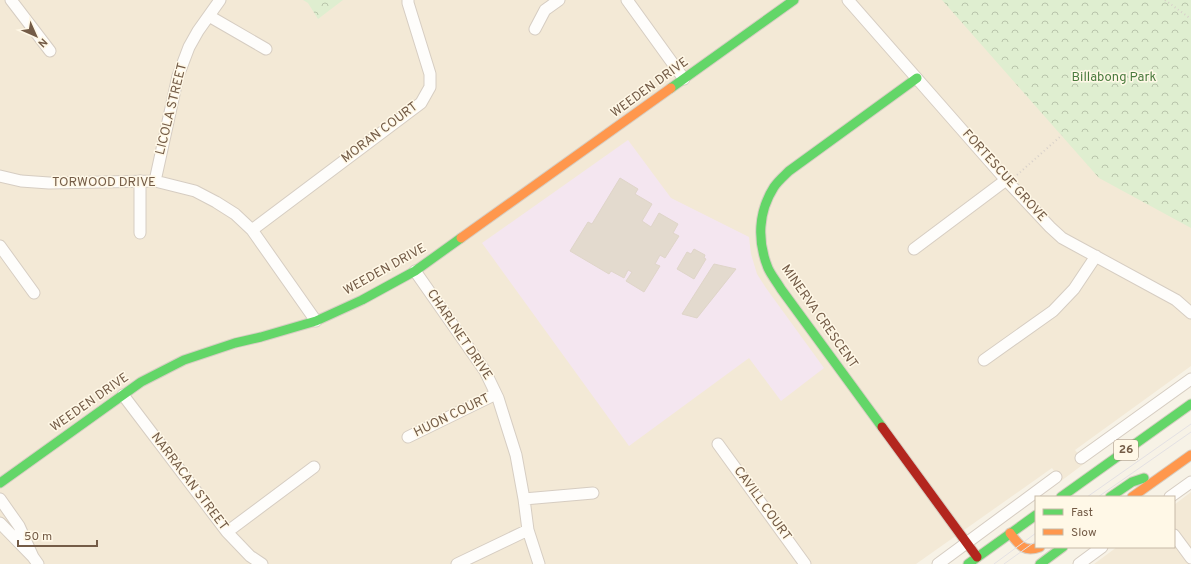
<svg xmlns="http://www.w3.org/2000/svg" width="1191" height="564" viewBox="0 0 1191 564" font-family="Overpass,sans-serif">
<defs>
<pattern id="park-crowns" width="20" height="18" patternUnits="userSpaceOnUse"><rect width="20" height="18" fill="#dfeed0"/><path d="M2 6a3 3 0 1 1 6 0M12 15a3 3 0 1 1 6 0" fill="none" stroke="#b9c4ab"/></pattern>
</defs>
<rect width="100%" height="100%" fill="#f7f2e6"/>
<path fill="#f3e9d6" d="M0,0H1191V366L1075,450L1085,463L1061,481L1052,468L916,564H0Z
M1191,492V564H1094L1117,547H1174V505Z"/>
<path fill="#f4e6f0" d="M628,140L671,198L749,237L751,254L757,274L766,288L824,368L781,401L749,358L629,446L482,243Z"/>
<path fill="url(#park-crowns)" d="M303,0H343L318,19L308,3Z
M942,0H1191V228L1099,178Z"/>
<path fill="#e3dace" stroke="#dfd5c9" d="M620,178L638,189L635,194L652,204L642,221L651,227L659,213L678,224L673,233L679,236L665,258L660,255L655,264L660,266L644,292L626,281L632,272L628,270L624,278L611,271L609,274L570,251L588,222L592,224Z
M694,249L705,255L704,258L706,259L694,279L677,269L687,252L691,254Z
M714,264L736,269L697,318L682,314Z"/>
<g fill="none" stroke-linecap="round" stroke-linejoin="round">
<g stroke="#d6cdc2" stroke-width="13">
<path id="street" d="M11,0L50,51
M627,0L684,79
M848,0L1006,180L1050,227L1062,238L1176,300L1191,313
M209,16L266,49
M535,29L545,10L559,0
M0,176L21,181L49,183L155,181L195,191L216,202L235,214L252,230L316,321
M140,181V233
M155,181L178,76L189,47L198,31L220,0
M252,230L421,103L430,87V74L408,3V0
M0,246L34,293
M914,249L1006,180
M415,271L485,371L498,398L516,455L524,499L528,530L539,564
M984,360L1053,311L1074,289L1096,256
M123,395L227,532L250,556L262,564
M408,437L496,394
M718,444L805,564
M1081,458L1191,379
M1170,497L1191,482
M0,499L19,526L33,557
M524,499L593,493
M0,523L33,557L38,564
M227,532L314,467
M1174,535L1191,558
M457,564L528,530
M938,564L1056,477
M1079,564L1102,547"/>
</g>
<g stroke="#d7cec3" stroke-width="11">
<path id="fast" d="M671,88L794,0
M882,427L781,289C777,282 771,275 768,268C757,241 758,212 774,187C778,181 784,176 789,171L917,78
M0,483L141,382L184,360L235,343L261,337L316,321L362,300L415,271L461,238
M1061,497L1191,404
M1110,497L1132,482L1144,478
M968,564L1036,515
M1040,564L1063,547"/>
</g>
<g stroke="#d7cec3" stroke-width="11">
<path id="slow" d="M461,238L671,88
M1132,497L1191,455
M1010,533C1019,545 1024,553 1040,547"/>
</g>
<g stroke="#d7cec3" stroke-width="11">
<path id="jam" d="M882,427L977,557"/>
</g>
<path stroke="#d7d0c9" stroke-width="2" stroke-dasharray="1 3" stroke-linecap="butt" d="M1165,0L1191,19
M1017,175L1062,135"/>
<use href="#street" stroke="#fefdfb" stroke-width="11"/>
<use href="#fast" stroke="#63d668" stroke-width="9"/>
<use href="#slow" stroke="#ff974d" stroke-width="9"/>
<use href="#jam" stroke="#b3261e" stroke-width="9"/>
<path stroke="#e4e1e3" stroke-width="1" d="M1087,497L1191,424
M1098,497L1191,432
M994,564L1036,533
M1004,564L1036,541"/>
</g>
<g text-anchor="middle" dominant-baseline="central" stroke-width="3" stroke-linejoin="round" paint-order="stroke">
<rect fill="#fff8e7" stroke="#9e8b77" stroke-width="1" x="1114" y="440" width="24" height="20" rx="3"/>
<g font-size="12" font-weight="bold" fill="#745c47">
<text x="1126" y="450">26</text>
</g>
<g font-size="13" fill="#4a7b3e" stroke="#fff8e7">
<text x="1114" y="78">Billabong Park</text>
</g>
<g font-size="13" fill="#745c47" stroke="#fff8e7">
<text transform="translate(650 88) rotate(-36)">WEEDEN DRIVE</text>
<text transform="translate(172 109) rotate(-76)">LICOLA STREET</text>
<text transform="translate(380 133) rotate(-37)">MORAN COURT</text>
<text transform="translate(1004 176) rotate(48)">FORTESCUE GROVE</text>
<text x="104" y="183">TORWOOD DRIVE</text>
<text transform="translate(385 270) rotate(-29)">WEEDEN DRIVE</text>
<text transform="translate(819 317) rotate(55)">MINERVA CRESCENT</text>
<text transform="translate(459 335) rotate(56)">CHARLNET DRIVE</text>
<text transform="translate(90 403) rotate(-35)">WEEDEN DRIVE</text>
<text transform="translate(452 416) rotate(-26)">HUON COURT</text>
<text transform="translate(189 482) rotate(53)">NARRACAN STREET</text>
<text transform="translate(762 504) rotate(54)">CAVILL COURT</text>
</g>
</g>
<rect x="1035" y="496" width="140" height="52" fill="#fff8e7" stroke="#c7baa7"/>
<rect x="1043" y="509" width="20" height="6" fill="#63d668" stroke="#c7baa7"/>
<text x="1071" y="516" font-size="12" fill="#745c47">Fast</text>
<rect x="1043" y="529" width="20" height="6" fill="#ff974d" stroke="#c7baa7"/>
<text x="1071" y="536" font-size="12" fill="#745c47">Slow</text>
<g transform="translate(36 36) rotate(135)" stroke="#fff8e7" stroke-width="3" paint-order="stroke">
<path d="M0-3L7 15L0 10L-7 15Z" fill="#745c47"/>
<text y="-6" font-size="11" font-weight="bold" text-anchor="middle" fill="#745c47">N</text>
</g>
<path d="M18 540v6h79v-6" fill="none" stroke="#745c47" stroke-width="2"/>
<text x="24" y="540" font-size="12" fill="#745c47" stroke="#fff8e7" stroke-width="3" paint-order="stroke">50 m</text>
</svg>
